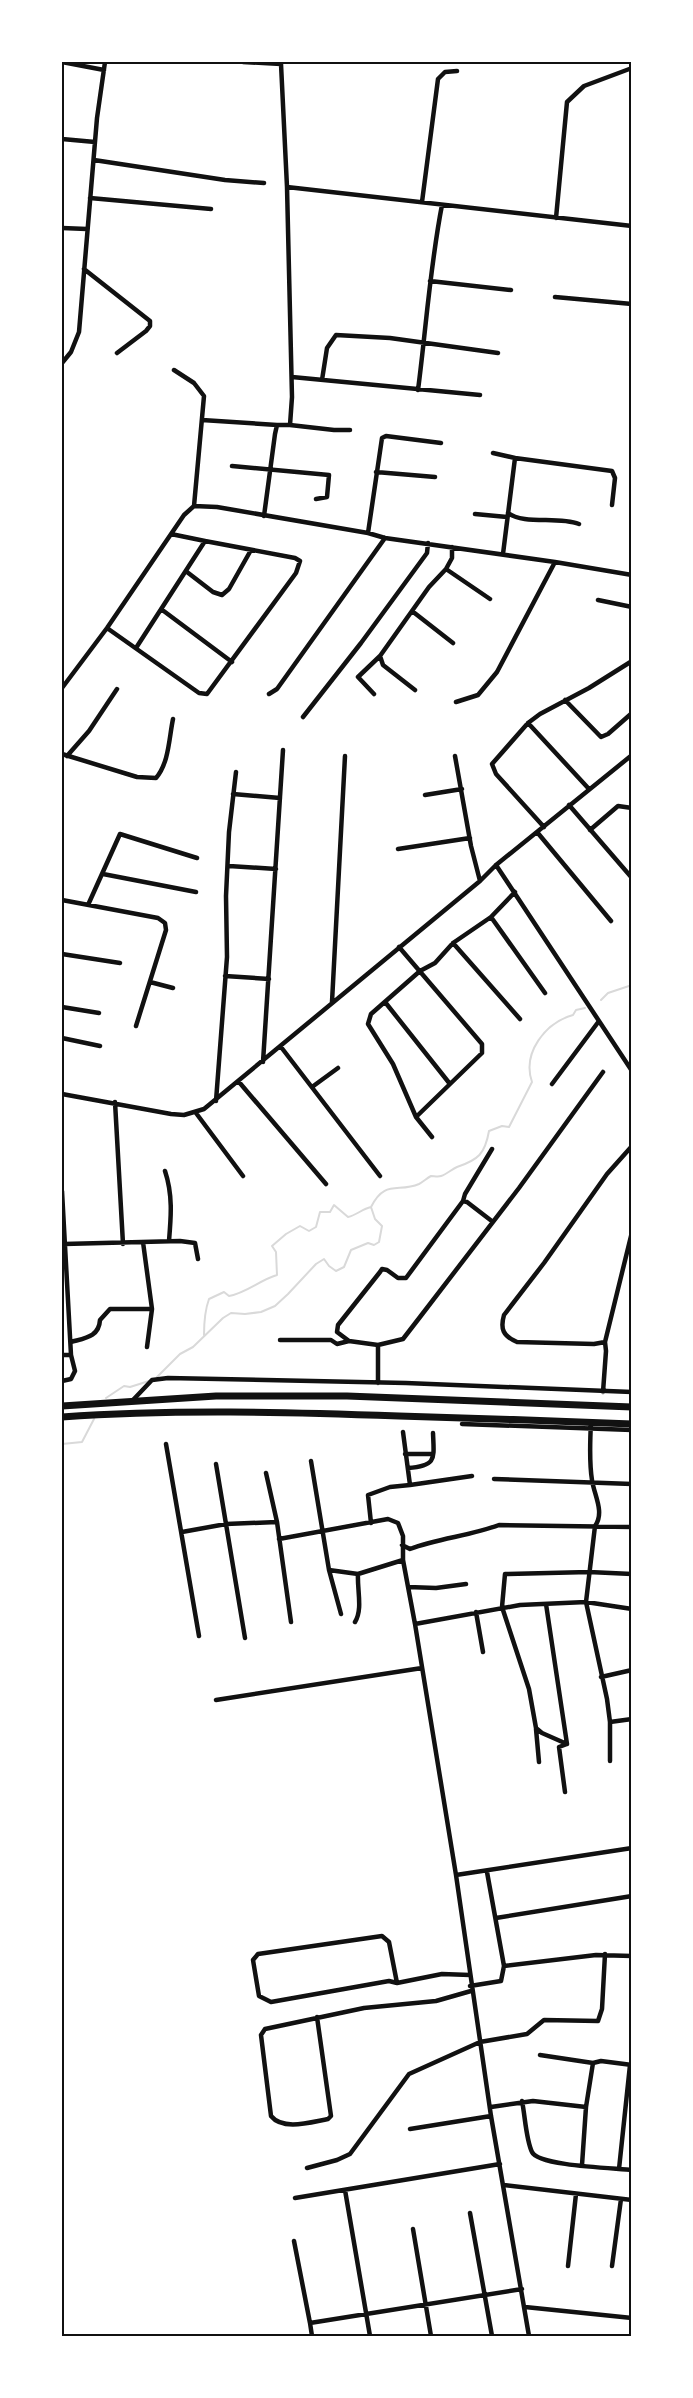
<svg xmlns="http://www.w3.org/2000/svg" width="693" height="2398" viewBox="0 0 693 2398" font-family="'Roboto Serif',serif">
<rect width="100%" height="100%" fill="#fff"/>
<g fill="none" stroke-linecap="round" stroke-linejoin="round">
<path stroke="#d9d9d9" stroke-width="2" d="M601,1000L608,993L632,985
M204,1335C204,1323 205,1310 209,1299L224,1292L229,1296C246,1293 260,1280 277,1275L276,1252L272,1246L286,1234L300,1226L309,1231L316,1227L320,1212H330L334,1205L348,1217C357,1215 362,1209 371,1207
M157,1377L180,1354L193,1347L223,1318L231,1313L245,1314L261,1312L275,1306L288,1294L316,1264L324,1259L329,1266L336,1271L344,1267L351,1250L368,1243L374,1245L379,1242L382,1226L375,1219L371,1207C385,1179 398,1193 419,1184C423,1182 427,1178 431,1176C434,1176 438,1177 441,1176C447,1174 452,1169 457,1167C478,1160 485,1154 489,1131L502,1126L509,1127L532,1082C522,1053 545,1023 573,1015L576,1010L585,1008
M106,1398L124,1386L130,1387L149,1381
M62,1444L82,1442L94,1419"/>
<path stroke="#111" stroke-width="4.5" d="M62,62L104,70
M243,62L281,64L287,187L292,397L290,425H277L275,434L264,516
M62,139L95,142
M94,160L225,180L264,183
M287,187L632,226
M90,198L211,209
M422,202L438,79L445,72L457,71
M556,218L567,102L584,86L632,68
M62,228L87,229
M84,269L150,321V326L146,331L117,353
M430,281L511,290
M555,297L632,304
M62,363L71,352L79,332L97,118L105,62
M174,370L194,383L204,396L194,506
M292,377L480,395
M322,380L327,348L336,335L390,338L498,353
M418,390C426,329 430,266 442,205
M202,420L277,425
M290,425L334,430H350
M493,453L515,458
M232,466L329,475L327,497L316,499
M376,472L435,477
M508,513C524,525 558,516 579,524
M475,514L507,517
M368,533L382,438L386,436L441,443
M503,554L515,458L612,471L615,478L612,505
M446,569L490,599
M187,572L213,592L222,595L229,589L251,550
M598,600L632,607
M161,609L232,662
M412,611L453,643
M107,628L199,693L207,694L296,573L300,561L295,558L205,541
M136,648L205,541L171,534
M62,688L107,628L184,515L194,506L217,507L368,533L385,538L555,562L632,575
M415,690L383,665L380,656L429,587L446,569L452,558V547
M269,694L277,689L385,538
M374,694L358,677L380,656
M565,700L601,737L608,734L632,713
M456,702L478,695L497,672L555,562
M303,717L361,643L427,553L428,543
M528,723L492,764L496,774L544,827
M62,754L137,777L156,778C169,763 169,738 173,719
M67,756L89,731L117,689
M455,756L471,846L480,881
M589,789L528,723L540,714L589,688L632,661
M233,794L280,798
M425,795L462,789
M569,805L632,878
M590,830L618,806L632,808
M537,832L611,921
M398,849L470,838
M496,865L632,1071
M229,866L276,869
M103,874L196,892
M62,900L158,918L165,923L166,930L136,1026
M88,905L120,834L197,858
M491,917L545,993
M453,943L520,1019
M399,947L482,1044V1053L416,1117
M62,954L120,963
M225,976L269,979
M150,982L173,988
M332,1002L345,756
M385,1002L450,1084
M62,1007L99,1013
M62,1038L100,1046
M281,1047L380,1176
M263,1062L283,750
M239,1082L326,1184
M552,1084L599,1021
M312,1087L338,1068
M62,1094L171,1114L184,1115L204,1109L480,881L496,865L632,755
M216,1101L227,957L226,896L229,832L236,772
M115,1102L123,1244
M196,1113L243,1176
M432,1137L416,1117L393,1064L368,1024L371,1014L420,971L435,963L453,943L491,917L515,892
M165,1171C173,1195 171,1217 169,1241
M62,1191L71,1355L75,1371L71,1379L62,1381
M463,1201L465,1194L492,1149
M143,1242L152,1309L147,1347
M64,1244L180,1241L195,1243L198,1259
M280,1340H331L337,1344L349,1341
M71,1342C85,1338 99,1337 100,1320L110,1309H152
M605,1342L594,1344L517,1342C503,1336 500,1329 504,1315L544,1263L607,1174L632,1146
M378,1345L349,1341L337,1332L338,1325L380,1272L382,1269L387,1270L398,1278H406L463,1201L467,1202L493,1222
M62,1355H71
M378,1383V1345L403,1339L420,1317L519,1188L603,1072
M603,1392L606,1351L605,1342L632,1232
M133,1400L152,1380L168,1378L406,1383L632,1392
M591,1422C590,1441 589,1462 592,1480C594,1495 605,1512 595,1526L586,1602L607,1699L610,1722V1761
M462,1424L632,1430
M166,1444L199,1636
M405,1454H433
M311,1461L329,1570L341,1614
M216,1464L245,1638
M408,1468C437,1466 434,1459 433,1433
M266,1473L277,1522L291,1622
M494,1479L632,1484
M410,1485L472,1476
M371,1523L368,1495L390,1487L410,1485L403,1432
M182,1532L226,1524L277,1522
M279,1539L388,1519L398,1523L403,1536V1560L415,1624
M402,1545L410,1549C439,1538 470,1536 499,1525L632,1527
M329,1570L358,1574L403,1560
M408,1587L436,1588L466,1584
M546,1604L567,1744L559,1747L565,1792
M476,1612L483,1652
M355,1622C363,1609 357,1590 358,1574
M601,1677L632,1670
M216,1700L422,1668
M610,1722L632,1719
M536,1729L539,1762
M567,1744L542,1733L536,1728L529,1689L502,1607L505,1574L589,1572L632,1574
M456,1875L632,1848
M496,1918L632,1896
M504,1966L596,1955L632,1956
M397,1983L389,1942L382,1936L258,1954L253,1960L259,1996L271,2002L389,1981L397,1983L442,1974L470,1975
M470,1986L501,1981L504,1966L487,1872
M317,2017L331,2116L328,2119C311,2122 283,2131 271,2116L261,2035L265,2029L364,2008L436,2001L471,1991
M540,2055L593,2063
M522,2101C525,2115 526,2140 532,2152C538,2166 614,2168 632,2170
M491,2107L533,2101L586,2107
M410,2129L491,2116
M582,2165L586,2107L593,2063L601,2061L632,2065
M307,2168L337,2160L350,2154L409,2074L480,2042L527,2034L544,2020L598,2021L602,2009L605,1954
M619,2169L630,2065
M504,2185L632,2200
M345,2190L370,2336
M295,2198L500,2164
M470,2213L492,2336
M413,2229L431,2336
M294,2241L310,2323L522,2289
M568,2266L576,2194
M612,2266L621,2199
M525,2307L632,2318
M310,2323L312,2336
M529,2336L491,2116L456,1875L415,1624L520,1605L586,1602L632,1609"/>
<path stroke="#111" stroke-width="7" d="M62,1406L216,1396H347L632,1407
M62,1417C174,1409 287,1412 399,1416C477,1418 554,1421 632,1424"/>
</g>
<rect width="693" height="2398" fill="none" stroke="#ffffff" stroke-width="126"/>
<rect x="63" y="63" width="567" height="2272" fill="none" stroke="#111" stroke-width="2"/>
</svg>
